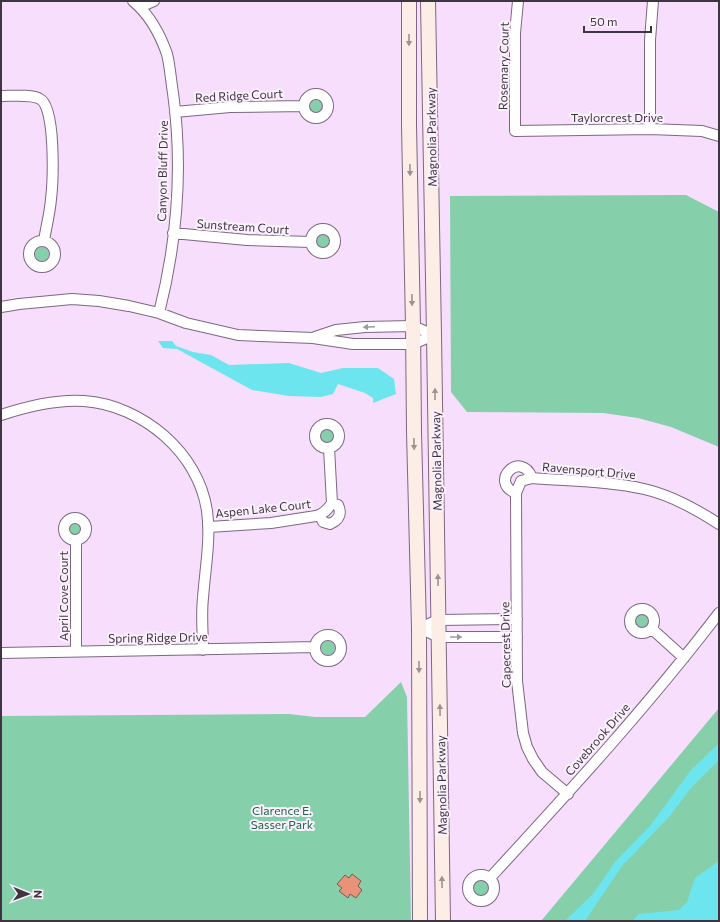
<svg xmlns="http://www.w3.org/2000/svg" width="720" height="922" viewBox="0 0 720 922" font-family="Commissioner,sans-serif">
<rect width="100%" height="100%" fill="#f7defd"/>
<path fill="#86cfab" d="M309 107a7 7 0 1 1 14 0a7 7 0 1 1-14 0Z
M686,195L719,212V447L671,427L638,418L603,413L467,412L451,392L450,196Z
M316 241a7 7 0 1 1 14 0a7 7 0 1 1-14 0Z
M35 254a7 7 0 1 1 14 0a7 7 0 1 1-14 0Z
M320 436a7 7 0 1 1 14 0a7 7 0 1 1-14 0Z
M68 529a7 7 0 1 1 14 0a7 7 0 1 1-14 0Z
M631 623a11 11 0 1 1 22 0a11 11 0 1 1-22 0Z
M321 648a7 7 0 1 1 14 0a7 7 0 1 1-14 0Z
M401,682L407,697L411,921H1V716L289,714L315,717H365Z
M719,708V921H541Z
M469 887a11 11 0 1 1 22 0a11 11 0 1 1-22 0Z"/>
<path fill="#6ce5ef" d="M158,341H172L176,346L193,352L211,355L229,365L289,363L321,373L343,368H378L394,379L396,394L373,403V398L365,393L338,384L333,394L321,397L289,396L252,390L177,349L163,348Z
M719,743V760L691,788L669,817L622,866L585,921H565L593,894L615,862L650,826L691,770Z
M719,861V921H632L639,914L679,910L687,902L695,878Z"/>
<path fill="#e89379" stroke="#7b584d" d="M352,874L361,881L358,886L362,890L356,898L350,894L348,898L339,891L342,888L337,884L345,875L349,878Z"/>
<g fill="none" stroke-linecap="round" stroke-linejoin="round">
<g stroke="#7d6782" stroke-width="12">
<path id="street" d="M133,1C150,15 160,34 167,54C170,66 171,81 173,93C183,166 177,242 159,313
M518,1L515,33V131L650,129L702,131L719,136
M140,7L154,1
M304 106a12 12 0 1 1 24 0a12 12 0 1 1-24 0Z
M1,96C11,96 32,94 40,99C56,107 53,182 51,199C50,213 46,227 44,241
M175,112L230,107L304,106
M650,129V40L653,1
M311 241a12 12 0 1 1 24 0a12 12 0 1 1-24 0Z
M173,233L247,240L311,242
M29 254a13 13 0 1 1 26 0a13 13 0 1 1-26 0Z
M1,307L19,304L72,299L99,301L129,306L159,313L186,323L238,335L313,338L353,344H413L434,335
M315,337L336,330L365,327L413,326L434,335
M1,415C28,406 56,399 84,401C142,405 199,453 207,511C211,540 205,569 203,598C201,615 203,633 203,650
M315 436a12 12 0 1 1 24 0a12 12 0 1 1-24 0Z
M516,493C488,482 521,449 532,478
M320,515L323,522L330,524C339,520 342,514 338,505L332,503
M64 529a11 11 0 1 1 22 0a11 11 0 1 1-22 0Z
M209,527L271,523L316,516C324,514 328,509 332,503L329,448
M630 621a12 12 0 1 1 24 0a12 12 0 1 1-24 0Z
M419,628L439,637H517
M419,628L438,620L517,619
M652,629L684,658
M315 648a13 13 0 1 1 26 0a13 13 0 1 1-26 0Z
M76,651V540
M1,653L315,647
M568,794L542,772L533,759L527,747L523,733L517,681L516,493L521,481L532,478C568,481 610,481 644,489C671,495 696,509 719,524
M468 888a13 13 0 1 1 26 0a13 13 0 1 1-26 0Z
M490,878C569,792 648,706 719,613"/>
</g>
<g stroke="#7d6782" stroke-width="16">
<path id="secondary" d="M409,1V125L413,326L414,432L419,628L420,921
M428,1L434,335L443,921"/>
</g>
<use href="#street" stroke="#fff" stroke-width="10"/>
<use href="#secondary" stroke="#fdede7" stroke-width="14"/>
</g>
<defs><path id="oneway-solid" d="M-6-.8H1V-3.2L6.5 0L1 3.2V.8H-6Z"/></defs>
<g fill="#9e9194">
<use href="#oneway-solid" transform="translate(409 40) rotate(90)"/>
<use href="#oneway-solid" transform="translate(410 170) rotate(89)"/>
<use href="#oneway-solid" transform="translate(412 300) rotate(89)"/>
<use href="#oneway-solid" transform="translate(435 394) rotate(-90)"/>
<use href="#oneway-solid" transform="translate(414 444) rotate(89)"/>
<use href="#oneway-solid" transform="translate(438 580) rotate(-91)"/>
<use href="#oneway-solid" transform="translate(419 667) rotate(90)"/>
<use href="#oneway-solid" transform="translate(440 710) rotate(-91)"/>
<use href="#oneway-solid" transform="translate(420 797) rotate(90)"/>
<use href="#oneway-solid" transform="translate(442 882) rotate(-91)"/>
</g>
<g fill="#9f9aa0">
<use href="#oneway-solid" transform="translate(369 327) rotate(178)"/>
<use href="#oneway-solid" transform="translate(456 637)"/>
</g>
<g text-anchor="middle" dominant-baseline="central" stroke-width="4" stroke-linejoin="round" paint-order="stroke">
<g font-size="12" fill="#3f3541" stroke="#fbf1fd">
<text transform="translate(503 66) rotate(-89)">Rosemary Court</text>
<text transform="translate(239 95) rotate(-3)">Red Ridge Court</text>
<text x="617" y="117">Taylorcrest Drive</text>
<text transform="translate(431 137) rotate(-91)">Magnolia Parkway</text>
<text transform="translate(162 171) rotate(-89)">Canyon Bluff Drive</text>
<text transform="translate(243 226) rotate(4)">Sunstream Court</text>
<text transform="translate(436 461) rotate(-91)">Magnolia Parkway</text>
<text transform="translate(589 470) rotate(5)">Ravensport Drive</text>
<text transform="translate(263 508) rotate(-6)">Aspen Lake Court</text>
<text transform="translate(63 596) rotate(-90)">April Cove Court</text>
<text transform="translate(158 637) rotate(-1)">Spring Ridge Drive</text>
<text transform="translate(505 645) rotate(-91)">Capecrest Drive</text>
<text transform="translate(597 739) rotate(-49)">Covebrook Drive</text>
<text transform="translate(441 785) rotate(-91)">Magnolia Parkway</text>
</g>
<g font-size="12" fill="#216548" stroke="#fbf1fd">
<text x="282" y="810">Clarence E.<tspan x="282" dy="14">Sasser Park</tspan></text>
</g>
</g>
<rect width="720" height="922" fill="none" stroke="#3f3541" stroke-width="4"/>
<g transform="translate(28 894) rotate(91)" stroke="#fbf1fd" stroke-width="3" paint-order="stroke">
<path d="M0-3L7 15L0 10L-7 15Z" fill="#3f3541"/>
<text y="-6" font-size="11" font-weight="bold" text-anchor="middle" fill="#3f3541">N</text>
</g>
<path d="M584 26v6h67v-6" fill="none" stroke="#3f3541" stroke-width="2"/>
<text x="590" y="26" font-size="12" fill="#3f3541" stroke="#fbf1fd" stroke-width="3" paint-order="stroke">50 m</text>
</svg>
